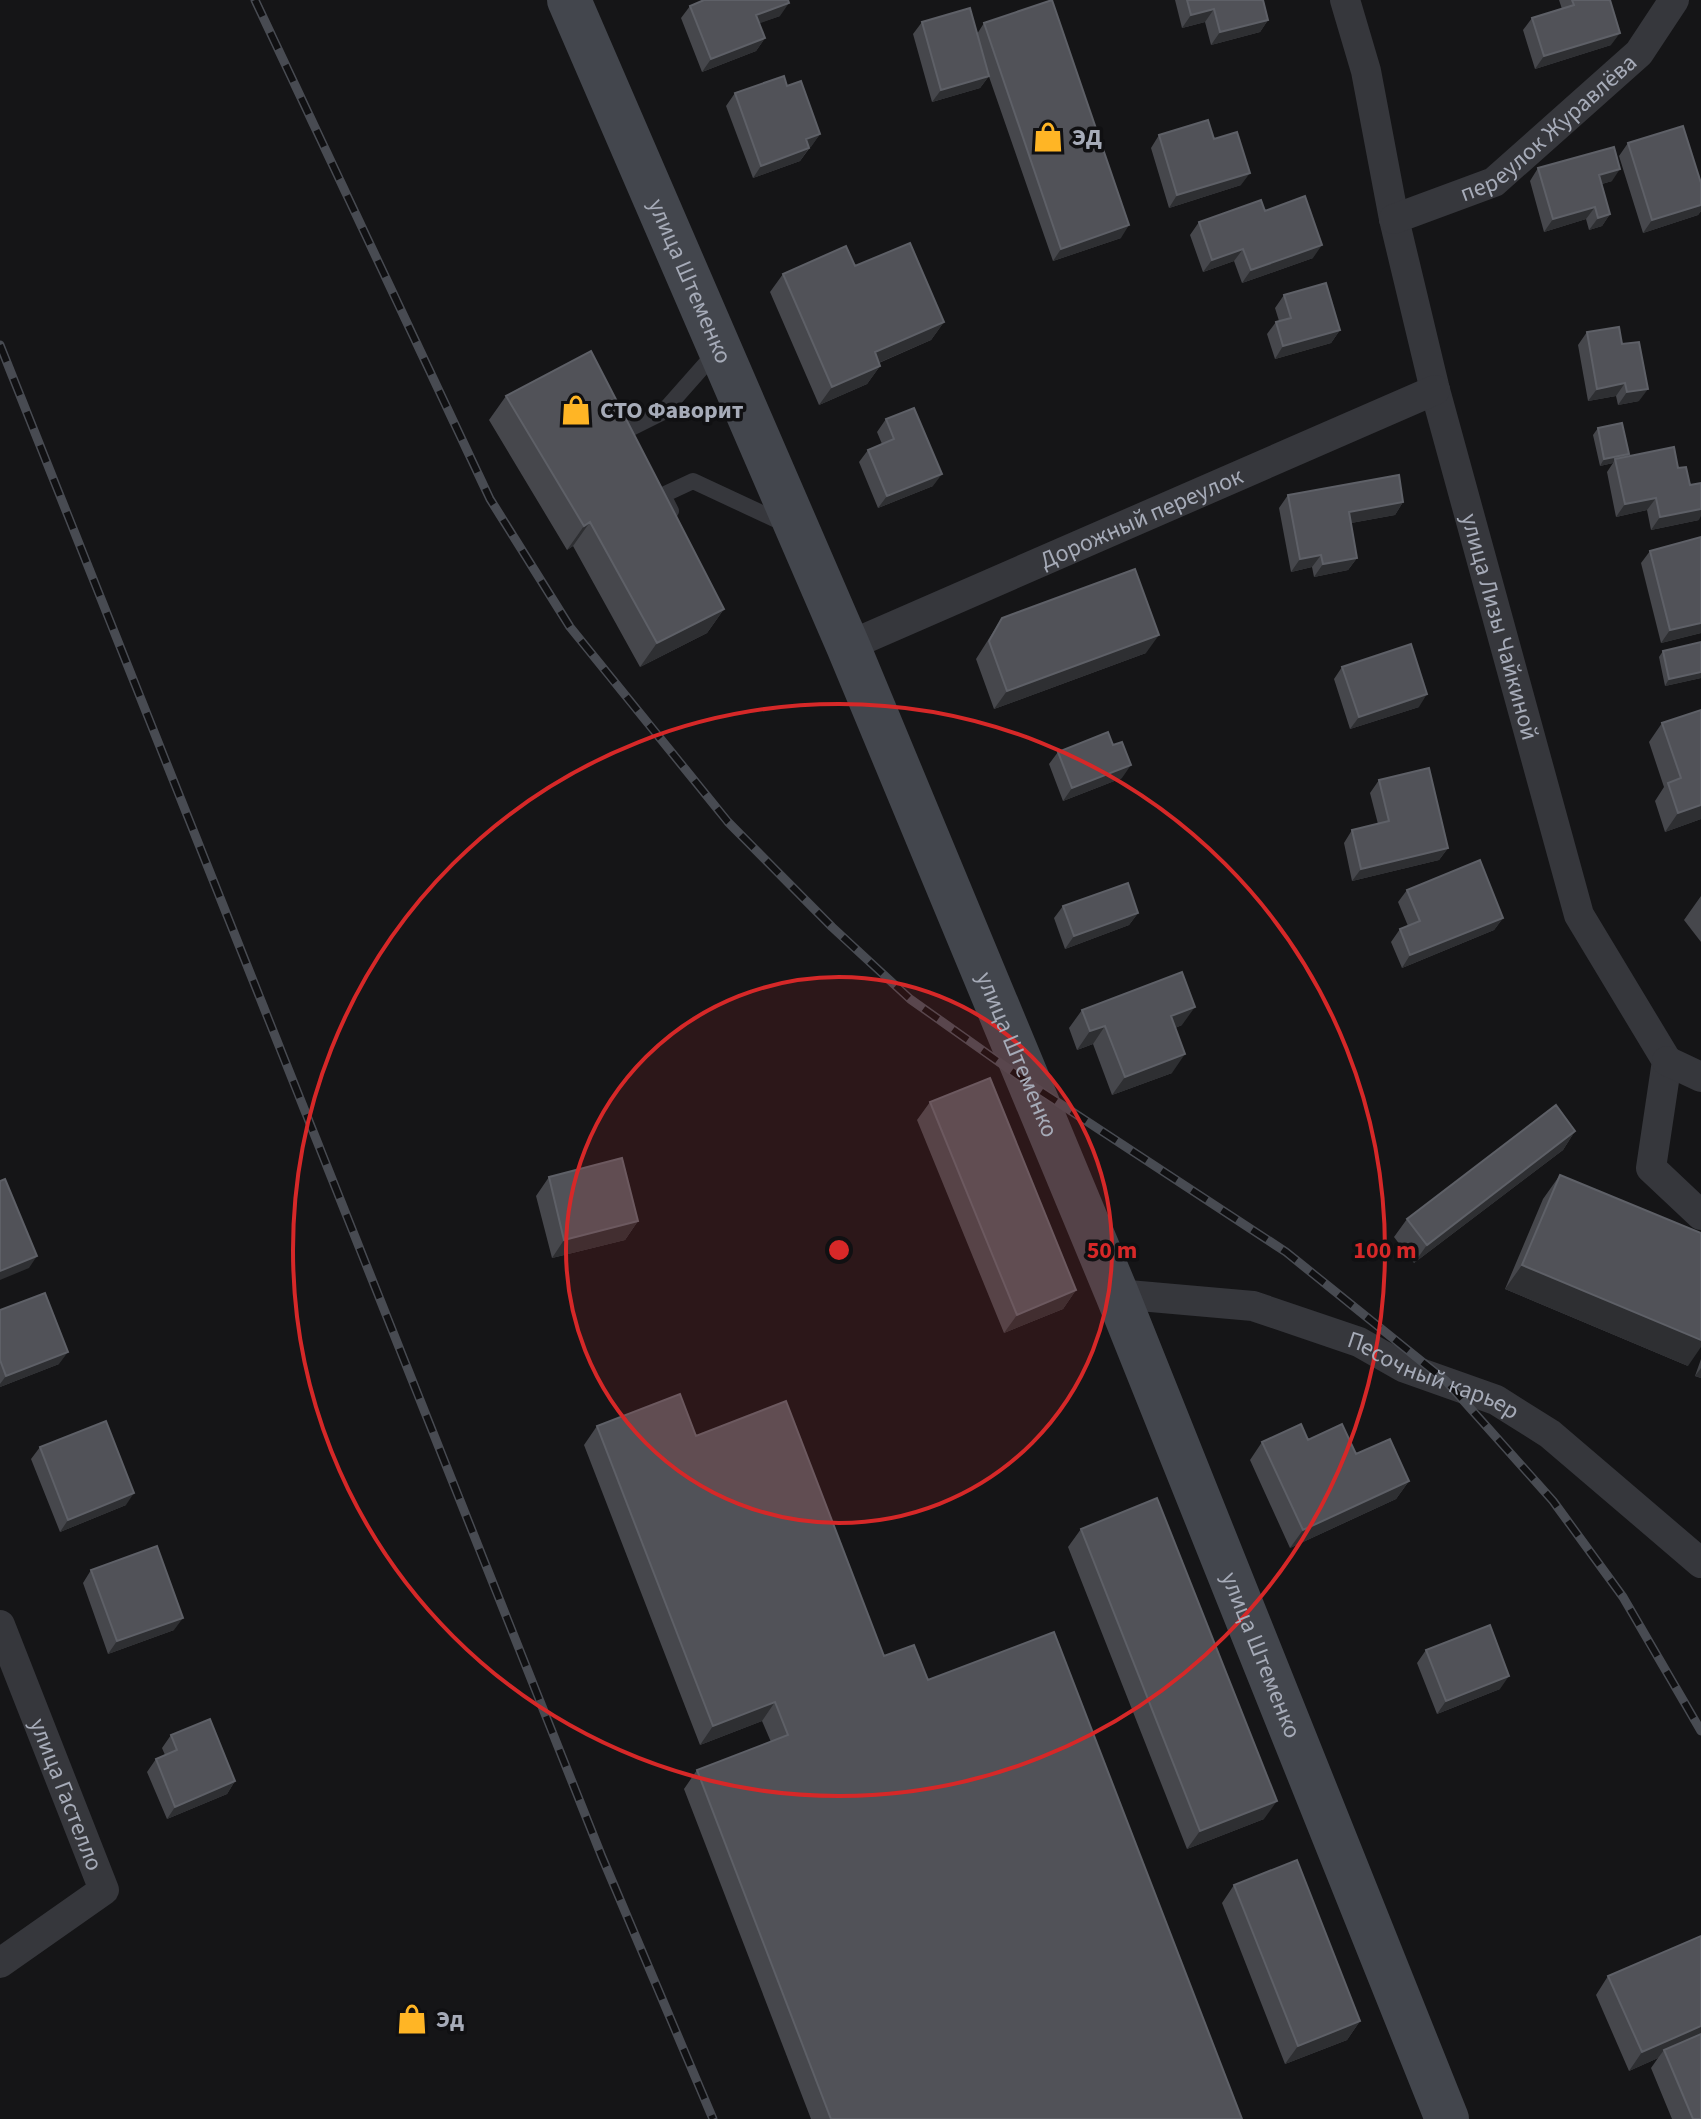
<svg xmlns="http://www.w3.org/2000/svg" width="1701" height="2119" viewBox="0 0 1701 2119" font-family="'Source Sans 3',sans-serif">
<rect width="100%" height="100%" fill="#151517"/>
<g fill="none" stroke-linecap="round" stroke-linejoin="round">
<path stroke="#36373c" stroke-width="16" d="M617,435L663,412L716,352
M671,511L663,495L693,481L785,524"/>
<g stroke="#36373c" stroke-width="30">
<path id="s1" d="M1345,0L1366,71L1394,219L1435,390L1579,915L1667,1061L1651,1168L1701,1215"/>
<path id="s2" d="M1394,219L1494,182L1639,53L1674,0"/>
<path id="s3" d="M848,646L1435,390"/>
<path d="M1667,1061L1701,1077"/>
<path id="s4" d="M1117,1294L1253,1306L1359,1342L1403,1367L1496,1400L1550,1434L1701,1563"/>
<path id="s5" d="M0,1625L104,1890L0,1963"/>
</g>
<path stroke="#43464d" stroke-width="44" id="s6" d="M569,0L848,646L1117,1294L1447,2119"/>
<g stroke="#484b52" stroke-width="9">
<path id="rail" d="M255,0L490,499L570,627L728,822L832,927L910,999L1030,1084L1286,1252L1446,1381L1553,1501L1623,1597L1701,1731
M0,345L602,1857L713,2119"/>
</g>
<use href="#rail" stroke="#101012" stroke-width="6" stroke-dasharray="18" stroke-linecap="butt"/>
</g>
<path fill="#46474c" d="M1175,0H1263L1268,20L1260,32L1211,45L1205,22L1182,28Z
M1559,0H1610L1611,45L1535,69L1523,30L1532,18L1562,9Z
M690,6L780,16L759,23L765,38L756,51L702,72L681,18Z
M922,22L977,34L984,23L1121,238L1053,261L987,71L989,76L980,88L932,102L913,34Z
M787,86L820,134L800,161L753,178L726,106L735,93Z
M1159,135L1214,139L1241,185L1169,208L1151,148Z
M1628,143L1701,183V211L1698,215L1643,233L1619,156Z
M1538,168L1612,181L1602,184L1610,214L1602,226L1589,230L1586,219L1544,232L1530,181Z
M1265,211L1313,258L1242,283L1234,261L1203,272L1190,235L1199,222Z
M855,266L944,322L931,340L879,363L880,366L867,384L819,405L770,292L783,274Z
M1284,295L1340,330L1331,343L1275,359L1267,334L1276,322L1279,321L1275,308Z
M1587,332L1622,344L1639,401L1618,405L1616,396L1588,401L1578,345Z
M506,396L724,609L707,633L640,667L573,546L567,550L489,420Z
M886,419L933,486L878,508L859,462L868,450L882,444L877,432Z
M1598,428L1627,457L1678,468L1690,485L1699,520L1651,530L1647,510L1616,517L1607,472L1613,463L1600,466L1593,435Z
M1288,495L1403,502L1395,515L1351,523L1357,558L1348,570L1314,577L1312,567L1291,572L1279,508Z
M1701,537V633L1661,643L1641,563L1650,551Z
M1002,618L1146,653L994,709L976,659Z
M1701,642V678L1665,686L1659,657L1663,651Z
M1342,667L1419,707L1350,729L1334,679Z
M1662,723L1701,819L1665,832L1655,801L1664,787L1649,742Z
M1058,752L1122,778L1063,801L1049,764Z
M1379,780L1448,848L1439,860L1352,881L1344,843L1352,830L1378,824L1370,793Z
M1407,890L1503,918L1494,930L1402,968L1391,942L1400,929L1408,926L1398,902Z
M1701,896V942L1684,920Z
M1063,906L1138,913L1129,925L1065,949L1054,918Z
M1082,1010L1182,1025L1175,1028L1172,1073L1112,1095L1093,1044L1077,1050L1069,1028Z
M930,1102L1076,1290L1063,1309L1004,1333L917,1120Z
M1575,1131L1563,1150L1414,1263L1394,1237L1407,1219Z
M1560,1175L1688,1366L1505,1289L1543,1199Z
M549,1177L638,1221L625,1240L552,1258L536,1196Z
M0,1310L59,1364L0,1387Z
M1701,1359V1378L1695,1376Z
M597,1426L696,1436L884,1656L928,1680L1242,2119H811L684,1789L697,1770L771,1742L762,1721L700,1745L584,1445Z
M1308,1440L1409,1481L1396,1499L1290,1548L1250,1460L1262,1442Z
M40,1447L126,1505L60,1532L31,1459Z
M1081,1529L1264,1819L1187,1849L1068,1547Z
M91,1570L174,1630L108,1654L83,1583Z
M1426,1650L1500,1689L1437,1714L1417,1663Z
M171,1735L235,1781L227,1794L167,1819L147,1772L156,1759L165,1755L162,1748Z
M1234,1885L1360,2021L1347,2040L1285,2064L1222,1903Z
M1701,1936V2119H1672L1651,2068L1658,2058L1629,2071L1596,1995L1608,1976Z"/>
<path fill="#2e2f32" d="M789,3L780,16L747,28L756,15Z
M1214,9L1205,22L1182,28L1191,15Z
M1268,20L1260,32L1211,45L1220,32Z
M1620,33L1611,45L1535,69L1544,56Z
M765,38L756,51L702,72L711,59Z
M989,76L980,88L932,102L941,90Z
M820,134L811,147L797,152L806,139Z
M809,148L800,161L753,178L761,166Z
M1620,169L1612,181L1591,187L1599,175Z
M1250,173L1241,185L1169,208L1177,195Z
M1701,205V211L1698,215L1643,233L1652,220Z
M1595,207L1586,219L1544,232L1553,219Z
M1610,214L1602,226L1589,230L1598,218Z
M1129,225L1121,238L1053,261L1061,249Z
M1322,245L1313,258L1242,283L1251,270Z
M1243,249L1234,261L1203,272L1212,260Z
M944,322L931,340L862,370L875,352Z
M1340,330L1331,343L1275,359L1283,346Z
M880,366L867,384L819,405L832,387Z
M1625,383L1616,396L1588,401L1597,389Z
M1648,389L1639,401L1618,405L1627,392Z
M1629,454L1625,460L1615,459L1613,463L1600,466L1604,459Z
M942,474L933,486L878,508L887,496Z
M1656,498L1647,510L1616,517L1625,504Z
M1403,502L1395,515L1340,525L1349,512Z
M1701,509V516L1699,520L1651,530L1660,517Z
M590,522L573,546L567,550L584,526Z
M1321,555L1312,567L1291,572L1300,559Z
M1357,558L1348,570L1314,577L1323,564Z
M724,609L707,633L640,667L657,643Z
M1701,623V633L1661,643L1670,630Z
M1159,635L1146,653L994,709L1007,691Z
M1701,672V678L1665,686L1669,679Z
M1427,694L1419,707L1350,729L1359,717Z
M1131,765L1122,778L1063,801L1072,788Z
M1701,805V819L1665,832L1678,813Z
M1448,848L1439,860L1352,881L1361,869Z
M1138,913L1129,925L1065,949L1074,936Z
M1503,918L1494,930L1402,968L1410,955Z
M1195,1007L1182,1025L1158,1035L1171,1016Z
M1105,1026L1093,1044L1077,1050L1090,1031Z
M1185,1054L1172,1073L1112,1095L1125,1077Z
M1575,1131L1563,1150L1414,1263L1427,1245Z
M638,1221L625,1240L552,1258L564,1240Z
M37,1256L29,1268L0,1280V1271Z
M1522,1265L1701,1340V1347L1688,1366L1505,1289Z
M1076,1290L1063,1309L1004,1333L1017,1315Z
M68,1352L59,1364L0,1387V1384L6,1376Z
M1701,1368V1378L1695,1376Z
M1409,1481L1396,1499L1290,1548L1303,1530Z
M134,1493L126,1505L60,1532L68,1520Z
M183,1618L174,1630L108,1654L117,1641Z
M1509,1676L1500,1689L1437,1714L1446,1701Z
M775,1702L762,1721L700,1745L713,1726Z
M235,1781L227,1794L167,1819L175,1807Z
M1277,1801L1264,1819L1187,1849L1200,1831Z
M1360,2021L1347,2040L1285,2064L1298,2046Z
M1701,2026V2039L1664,2050L1658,2058L1629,2071L1642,2052Z"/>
<path fill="#515258" stroke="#5e6067" stroke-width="2" d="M704,0H788L789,3L756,15L765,38L711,59L690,6Z
M1052,0L1129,225L1061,249L984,23Z
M1187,0H1263L1268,20L1220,32L1214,9L1191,15Z
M1572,0H1610L1620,33L1544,56L1532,18L1574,5Z
M970,8L989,76L941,90L922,22Z
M784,76L787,86L801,81L820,134L806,139L809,148L761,166L735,93Z
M1208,120L1214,139L1237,132L1250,173L1177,195L1159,135Z
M1683,126L1701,183V205L1652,220L1628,143Z
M1614,147L1620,169L1599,175L1610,214L1598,218L1595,207L1553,219L1538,168Z
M1305,196L1322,245L1251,270L1243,249L1212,260L1199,222L1261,200L1265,211Z
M910,243L944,322L875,352L880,366L832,387L783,274L846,246L855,266Z
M1326,283L1340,330L1283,346L1276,322L1291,318L1284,295Z
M1619,327L1622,344L1639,342L1648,389L1627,392L1625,383L1597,389L1587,332Z
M591,351L724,609L657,643L590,522L584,526L506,396Z
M914,408L942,474L887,496L868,450L894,439L886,419Z
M1622,423L1629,454L1604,459L1598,428Z
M1674,447L1678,468L1686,467L1690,485L1701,483V509L1660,517L1656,498L1625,504L1615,459Z
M1399,475L1403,502L1349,512L1357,558L1323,564L1321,555L1300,559L1288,495Z
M1701,537V623L1670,630L1650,551Z
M1135,569L1159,635L1007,691L989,641L1002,618Z
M1701,642V672L1669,679L1663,651Z
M1411,644L1427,694L1359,717L1342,667Z
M1701,710V805L1678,813L1668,783L1681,778L1662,723Z
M1108,732L1113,745L1122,742L1131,765L1072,788L1058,752Z
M1429,768L1448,848L1361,869L1352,830L1389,821L1379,780Z
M1480,860L1503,918L1410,955L1400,929L1420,921L1407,890Z
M1128,883L1138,913L1074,936L1063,906Z
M1182,972L1195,1007L1171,1016L1185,1054L1125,1077L1105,1026L1090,1031L1082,1010Z
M990,1078L1076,1290L1017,1315L930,1102Z
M1556,1105L1575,1131L1427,1245L1407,1219Z
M622,1158L638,1221L564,1240L549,1177Z
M1560,1175L1701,1233V1340L1522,1265Z
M5,1179L37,1256L0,1271V1181Z
M45,1293L68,1352L6,1376L0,1360V1310Z
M680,1394L696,1436L786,1401L884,1656L914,1645L928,1680L1054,1632L1242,2119H831L697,1770L788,1735L775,1702L713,1726L597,1426Z
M106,1421L134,1493L68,1520L40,1447Z
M1301,1424L1308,1440L1342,1424L1356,1454L1390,1439L1409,1481L1303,1530L1262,1442Z
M1157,1498L1277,1801L1200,1831L1081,1529Z
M157,1546L183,1618L117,1641L91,1570Z
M1490,1625L1509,1676L1446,1701L1426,1650Z
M210,1719L235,1781L175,1807L156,1759L177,1750L171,1735Z
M1297,1860L1360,2021L1298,2046L1234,1885Z
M1701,1936V2026L1642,2052L1608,1976Z
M1701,2034V2119H1693L1664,2050Z"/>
<circle cx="839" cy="1250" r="273" fill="#d62828" fill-opacity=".12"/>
<g fill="none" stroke="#d62828" stroke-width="4">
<circle cx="839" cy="1250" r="273"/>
<circle cx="839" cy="1250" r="546"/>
</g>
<defs>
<g id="shop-bare" transform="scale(2.4)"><path d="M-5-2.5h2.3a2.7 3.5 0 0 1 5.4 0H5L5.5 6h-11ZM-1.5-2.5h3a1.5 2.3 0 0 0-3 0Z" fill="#ffb525" stroke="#101012" stroke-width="2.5" paint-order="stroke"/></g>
</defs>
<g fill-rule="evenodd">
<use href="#shop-bare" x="1048" y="137"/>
<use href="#shop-bare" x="576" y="410"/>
<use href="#shop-bare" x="412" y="2019"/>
</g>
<g text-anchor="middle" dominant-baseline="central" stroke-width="7" stroke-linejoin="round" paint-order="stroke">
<g font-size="24" fill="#a6abb8" stroke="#101012">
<text stroke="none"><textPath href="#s2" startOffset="182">переулок Журавлёва</textPath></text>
<text stroke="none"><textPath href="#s6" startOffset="306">улица Штеменко</textPath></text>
<text stroke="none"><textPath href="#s3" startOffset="320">Дорожный переулок</textPath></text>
<text stroke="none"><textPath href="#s1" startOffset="646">улица Лизы Чайкиной</textPath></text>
<text stroke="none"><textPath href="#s6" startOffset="1146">улица Штеменко</textPath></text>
<text stroke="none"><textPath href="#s4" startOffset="330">Песочный карьер</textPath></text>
<text stroke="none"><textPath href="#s6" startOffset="1794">улица Штеменко</textPath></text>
<text stroke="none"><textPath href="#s5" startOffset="182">улица Гастелло</textPath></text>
</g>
<g font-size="24" font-weight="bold" fill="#a6abb8" stroke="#101012" text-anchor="start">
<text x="1072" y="137">ЭД</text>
<text x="600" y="410">СТО Фаворит</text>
<text x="436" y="2019">Эд</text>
</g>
</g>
<circle cx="839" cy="1250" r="12" fill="#d62828" stroke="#101012" stroke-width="4"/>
<g font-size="24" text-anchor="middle" font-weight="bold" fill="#d62828" stroke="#101012" stroke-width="7" stroke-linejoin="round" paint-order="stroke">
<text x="1112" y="1258">50 m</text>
<text x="1385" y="1258">100 m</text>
</g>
</svg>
